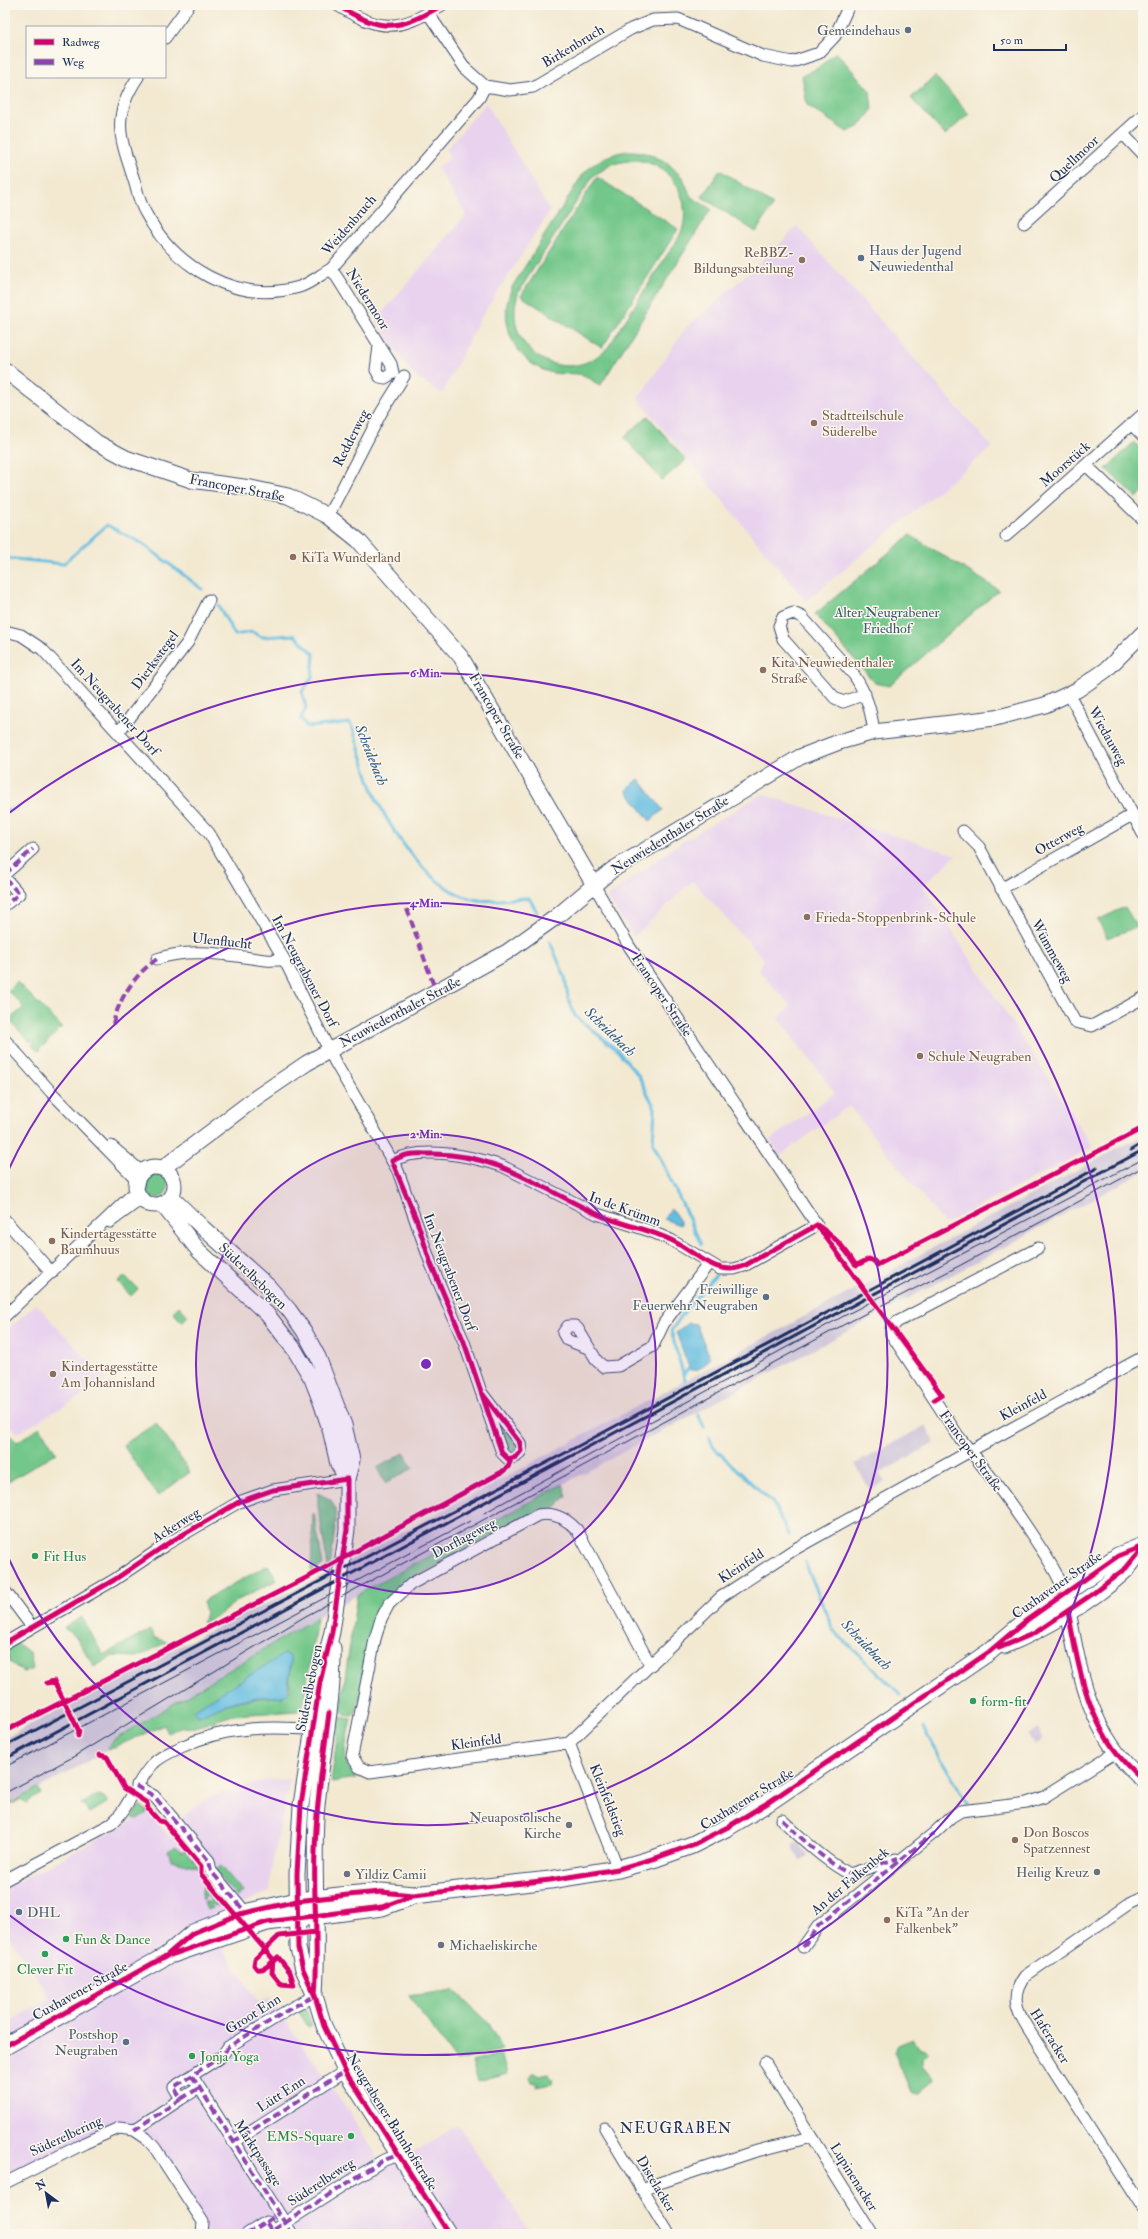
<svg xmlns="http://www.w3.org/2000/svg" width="1148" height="2239" viewBox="0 0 1148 2239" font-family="'IM FELL Double Pica',serif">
<rect width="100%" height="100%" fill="#fbf7ec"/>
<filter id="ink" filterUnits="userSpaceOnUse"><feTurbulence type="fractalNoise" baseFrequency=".025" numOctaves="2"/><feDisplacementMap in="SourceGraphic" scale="8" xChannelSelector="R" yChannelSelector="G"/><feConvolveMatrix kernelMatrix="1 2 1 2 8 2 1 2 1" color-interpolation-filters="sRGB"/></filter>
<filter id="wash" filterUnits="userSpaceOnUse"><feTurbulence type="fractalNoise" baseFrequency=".012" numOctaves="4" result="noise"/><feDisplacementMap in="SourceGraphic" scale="16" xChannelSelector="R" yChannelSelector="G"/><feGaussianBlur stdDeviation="0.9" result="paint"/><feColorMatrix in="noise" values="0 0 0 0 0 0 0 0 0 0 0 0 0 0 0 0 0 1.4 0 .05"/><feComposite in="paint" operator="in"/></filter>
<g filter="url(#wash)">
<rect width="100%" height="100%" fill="#f3e9d1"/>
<path fill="#e8d2ee" d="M486,103L550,211L480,319L442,394L412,374L376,320L466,215L437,167L450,158L446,150Z
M797,226L992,447L806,601L638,399L685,329L771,253Z
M762,794L956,855L923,886L1093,1147L945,1224L849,1106L779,1156L770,1140L835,1093L778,1018L791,1006L759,971L764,959L692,881L634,937L607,897L677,845Z
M36,1304L107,1381L18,1433L11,1427L9,1428L5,1421V1367L6,1364L12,1360L5,1348V1332Z
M290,1779L271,1870L270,1892L212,1915L224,1951L259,2003L269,1997L352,2116L383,2166L413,2153L458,2125L531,2234H202L204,2222L155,2148L119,2128L5,2182V2024L51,1998L5,1931V1886L10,1883H16L148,1812L170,1838L178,1820L208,1798L266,1780Z"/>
<path fill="#c9bfd7" d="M1143,1135V1172L304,1624L298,1634L108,1750L5,1807V1738L121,1676L278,1596L308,1583Z
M926,1425L935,1443L880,1473L885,1482L870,1490L855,1464Z
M1038,1728L1042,1738L1034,1745L1028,1735Z
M798,1841L807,1856L800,1860L792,1845Z"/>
<path fill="#73c78a" stroke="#477b74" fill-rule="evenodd" d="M836,52L870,91L872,110L860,126L847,132L807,105L802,76L818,68Z
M935,76L969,114L945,135L911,98Z
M634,151L650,154L668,163L683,178L691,197L711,209L600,386C594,382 585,374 579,374C568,373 559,375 549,372C513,361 497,321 512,287L583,174C597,159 614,151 634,151ZM634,160C648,161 662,167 671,178C683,191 687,210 683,227C679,241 667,254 660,266C643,293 626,319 609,346C567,393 497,349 519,291L593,176L612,164Z
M720,170L773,205L756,232L702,197Z
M597,177L678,229L602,348L521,296Z
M648,416L686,460L662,480L624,437Z
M1134,442L1143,451V492L1137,498L1106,469Z
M910,535L999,590L889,686L875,683L815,614Z
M1125,907L1137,927L1107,938L1098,920Z
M17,982L62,1027L38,1051L32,1046L34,1043L32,1041L30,1042L9,1020L23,1008L22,1005L8,991Z
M144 1186a12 12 0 1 1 24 0a12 12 0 1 1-24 0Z
M125,1276L138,1289L131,1296L118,1282Z
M179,1306L188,1316L182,1322L173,1312Z
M495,1418L514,1440L516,1452L508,1453L492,1420Z
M156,1423L190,1472L158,1496L123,1445Z
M40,1427L56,1453L8,1482L5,1471V1430L17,1442Z
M404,1453L413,1468L385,1483L377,1468Z
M563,1484L567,1496L553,1509H543L408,1581L389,1598L356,1712L352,1715L340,1713L357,1595Z
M318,1493L331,1500L335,1508L336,1522L329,1575L318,1506Z
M314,1513L323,1565L311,1572L313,1514Z
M268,1565L277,1580L238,1600L219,1615L202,1623L206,1613L203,1601Z
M82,1617L103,1655L150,1630L155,1638L167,1642L137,1657L113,1656L94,1667L77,1638L64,1628Z
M317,1617L305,1695L303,1706L298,1711L233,1715L196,1727L179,1728L168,1733L164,1725L108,1750L107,1748L114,1740ZM289,1656L291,1660L289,1690L282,1697C253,1697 226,1701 199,1716Z
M17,1643L30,1653L33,1669L23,1672L10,1662L7,1649Z
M340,1717L351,1719C347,1740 338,1762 357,1778L331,1782Z
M38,1788L41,1794L26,1803L21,1799L5,1808V1801L9,1799L12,1803Z
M98,1796L104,1797L109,1802L89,1813L84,1805L82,1806L81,1804Z
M140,1805L148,1812L137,1819L133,1818Z
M176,1846L181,1852L185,1849L199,1867L171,1860L168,1851Z
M221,1866L243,1892L237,1897L215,1871Z
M203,1886L211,1896L215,1893L223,1903L215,1906L213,1903L211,1905L213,1908L207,1910L204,1903L206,1901L207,1903L211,1900L207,1895L203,1900L202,1892Z
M454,1990L486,2020L503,2050L456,2061L409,1996Z
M304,2004L312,2026L309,2028L297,2009Z
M913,2039L918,2048L928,2052L922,2059V2066L934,2080L918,2094L911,2092L894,2052L898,2045Z
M501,2054L507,2074L478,2082L472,2062Z
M534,2073L539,2075L547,2073L553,2079L551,2084L537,2087L539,2084L532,2083L530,2078Z"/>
<path fill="#63bde1" stroke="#3f76a0" d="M639,779L663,810L650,821L626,790Z
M671,1208L681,1223V1225L664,1219Z
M688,1323L696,1324L710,1358C704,1366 700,1371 690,1370L676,1332Z
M284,1654L289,1656L291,1660L287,1694C279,1699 268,1696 259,1697C238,1699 218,1706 199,1716L196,1715L193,1710Z"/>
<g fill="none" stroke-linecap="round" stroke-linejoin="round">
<path stroke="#63bde1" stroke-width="3" d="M5,558L63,564L107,525L143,544L202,589
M218,605L235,635L252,632L262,637L294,635L314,654L312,677L302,692L306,708L301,718L307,727L350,723L354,732C361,754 367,777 376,798C394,836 433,894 478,900C495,902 512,898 529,898L537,912
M5,809L10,811L18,807
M550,942L565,977L568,997L575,1016L617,1050L638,1075L655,1108L653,1143L701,1244
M683,1375L689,1368
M685,1380L671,1331L685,1311L716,1275
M698,1414L704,1427
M709,1437L714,1448L773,1503L789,1535
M805,1562L833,1630L900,1694
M923,1728L967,1803"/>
</g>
</g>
<g filter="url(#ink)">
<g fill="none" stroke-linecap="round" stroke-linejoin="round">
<g stroke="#3b4b6f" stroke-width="13">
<path id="street" d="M337,5C381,32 397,32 442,5
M428,13L465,68L485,86L510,90L533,87L631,29L653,20L678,19L763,56L792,62L819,53L835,36L849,5
M165,38L189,5
M138,77C112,116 119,135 133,177C137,189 139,202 145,212C174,267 236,305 299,287C310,284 321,274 331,269L479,98L485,86
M1123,134L1143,155
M1024,223L1143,115
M331,269L338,279L391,364L393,373L385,378L380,377L376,370L379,346
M1132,425L1143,436
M1086,465L1143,520
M328,516L381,413L404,376
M1006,536L1143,414
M5,631L21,635L42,649L209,833L284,959L335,1062L398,1171L431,1264L464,1342L502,1453L508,1459L516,1457L521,1451L520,1443L481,1392
M865,694L843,702L835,698L783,639L779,626L783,617L793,613L802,617L854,675C866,693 871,710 874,732
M1069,694L1143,834
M118,733L188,642L209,600
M963,831L979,847L1075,1022L1092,1026L1143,998
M5,874L33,849
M5,878L19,894L5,905
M1001,889L1132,815
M157,959C185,949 215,953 244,957C261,959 266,962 284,959
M5,1040L51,1092L137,1180
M111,1146L142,1172
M392,1161C422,1145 471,1156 502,1166L597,1214L650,1231L671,1240L720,1269H734L744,1266L817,1225L629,946L594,885
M5,1220L52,1273
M110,1222L141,1199
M1038,1248L897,1322L891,1329V1334L959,1437C984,1467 1008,1499 1030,1532C1043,1552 1057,1571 1065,1593
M5,1316L137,1190
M590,1349L567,1340L563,1333L568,1326H575L578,1329L597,1361L604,1367L618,1366L653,1346L664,1323L709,1263
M5,1591L32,1627
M5,1643L114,1580L167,1544L239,1502L273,1490L347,1479
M651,1666L577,1530C566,1518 554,1512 538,1515L411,1584L389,1604L381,1619L375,1639L352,1756L359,1767L370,1772L569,1743L721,1597L795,1549L972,1450L1143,1357
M569,1743L618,1869
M136,1786L154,1796L209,1861L211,1871L246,1913
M782,1820C803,1839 824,1861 850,1874L896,1859
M5,1880L111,1824C130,1808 135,1782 153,1764C160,1756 171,1752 181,1747C225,1726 271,1726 319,1730
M1143,1897L1130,1903L1025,1976C1010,1996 1016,2010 1028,2029L1143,2208
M803,1947L819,1925L934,1833L951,1817L961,1811L1027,1803L1044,1797L1116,1752
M765,2063L872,2234
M192,2076L292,2234
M181,2099L199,2088
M605,2128L669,2234
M134,2130L181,2099L174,2087L222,2056L228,2047L293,2007L315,1996
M233,2142L345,2071
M5,2183L85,2143L119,2128L134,2130L146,2138L155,2148L203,2222L202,2234
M641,2189L753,2152L811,2137
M247,2234L266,2222L272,2231L382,2161L398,2155"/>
</g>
<g stroke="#3b4b6f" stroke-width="17">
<path id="secondary" d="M5,370L96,442L126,458L191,480L251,488L288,496L328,516L358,540L461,657L594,885
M136 1186a19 19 0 1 1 38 0a19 19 0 1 1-38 0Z
M163,1168L257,1097L307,1063L507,952L556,917L612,870L800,757L839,742L874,732L995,718L1045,705L1077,690L1106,670L1143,633
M171,1197L203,1228L268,1286L289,1310L304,1331L318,1357L344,1425L352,1460L347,1479V1530L332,1632L320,1682L301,1805L297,1874L298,1948L303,1969L315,1996L324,2026L345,2071L449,2234
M162,1204L199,1251L267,1314L294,1349L312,1379L321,1402L330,1429L338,1464L347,1479
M1065,1593C1077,1661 1086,1734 1143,1780
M315,1993C319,1934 313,1876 316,1817C320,1760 334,1705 333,1648"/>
</g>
<g stroke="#3b4b6f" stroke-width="19">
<path id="primary" d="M1004,1645C1044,1629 1094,1599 1126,1569C1132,1563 1137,1554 1142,1547
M173,1954L267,1922L382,1907L409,1897
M5,2046L166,1956L193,1933L240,1914L297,1901L348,1895L381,1892L413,1895L550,1880L618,1869L656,1858L692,1845L728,1827L769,1802L989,1652L1027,1620L1118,1556L1143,1546"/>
</g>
<use href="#street" stroke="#fff" stroke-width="11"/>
<use href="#secondary" stroke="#fff" stroke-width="15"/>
<use href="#primary" stroke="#fff" stroke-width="17"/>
<path stroke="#1b2f5e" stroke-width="1" d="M484,1513L840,1318L1143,1159
M5,1767L470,1521
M5,1793L73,1757L304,1617L845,1324L959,1266L1143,1167"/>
<path stroke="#1b2f5e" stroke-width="3" d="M1131,1150L1143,1143
M5,1746L567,1452L1097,1168
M5,1759L1143,1150"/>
<path stroke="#8e44ad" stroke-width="4" stroke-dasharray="8 4" stroke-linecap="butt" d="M5,874L33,849
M5,878L19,894L5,905
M407,909L436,992
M113,1024C119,998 136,973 157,959
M136,1786L154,1796L209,1861L211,1871L246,1913
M782,1820C803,1839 824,1861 850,1874L898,1858
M803,1947L819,1925L934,1833
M192,2076L292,2234
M181,2099L199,2088
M134,2130L181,2099L174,2087L222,2056L228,2047L293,2007L315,1996
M233,2142L345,2071
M266,2222L279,2213
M247,2234L266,2222L272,2231L382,2161L398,2155"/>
<g stroke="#fbf7ec" stroke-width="8">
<path id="cycleway" d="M337,5C381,32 397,32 442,5
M817,1225C834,1236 844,1247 855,1264L857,1265L869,1259L874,1261L877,1265L1143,1128
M819,1228L942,1395L934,1400
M481,1392L520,1443L521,1451L516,1457L508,1459L502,1453L464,1342L431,1264L417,1221L392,1161C408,1152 415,1154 433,1154C498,1154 540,1188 597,1214C621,1225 647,1228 671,1240C694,1251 717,1278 744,1266L817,1225
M1068,1611C1080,1675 1089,1736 1143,1780
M5,1643L114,1580L167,1544L239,1502L273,1490L347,1479V1530L343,1555L332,1632L320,1682L301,1805L297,1874L298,1948L303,1969L315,1996L324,2026L345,2071L449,2234
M999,1648L1035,1633L1091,1595L1126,1568L1143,1547
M47,1683L54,1681L79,1731L78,1736
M5,1731L308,1577L502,1472L508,1467L511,1459
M100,1755L107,1757L124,1788L147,1803L148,1809L159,1821L164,1822L201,1866V1874L273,1959L272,1973L281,1984L294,1985L290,1972L278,1957C272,1962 265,1971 257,1969L254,1965L255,1959L279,1936L316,1932
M171,1955L267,1922L382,1907L409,1897
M315,1994C319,1947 313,1900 315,1853C316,1806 323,1760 329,1713
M5,2046L166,1956L193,1933L240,1914L297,1901L348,1895L381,1892L413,1895L550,1880L618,1869L656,1858L692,1845L728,1827L769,1802L989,1652L1027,1620L1118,1556L1143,1546"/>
</g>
<use href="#cycleway" stroke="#d6006c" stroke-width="5"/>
</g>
</g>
<circle cx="426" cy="1364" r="230" fill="#7b2cbf" fill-opacity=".12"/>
<g fill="none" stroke="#7b2cbf" stroke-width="2">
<circle cx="426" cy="1364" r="230"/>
<path d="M7 1173A461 461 0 1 1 7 1555"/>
<path d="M5 816A691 691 0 1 1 5 1912"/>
</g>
<g fill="#5c6f8a" stroke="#fbf7ec" stroke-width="1.5">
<circle cx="908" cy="30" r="4"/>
<circle cx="861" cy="258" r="4"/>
<circle cx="766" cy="1297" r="4"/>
<circle cx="19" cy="1912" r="4"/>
<circle cx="126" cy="2042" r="4"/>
</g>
<g fill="#8d6e63" stroke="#fbf7ec" stroke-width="1.5">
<circle cx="802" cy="260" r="4"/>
<circle cx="814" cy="423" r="4"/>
<circle cx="293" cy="557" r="4"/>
<circle cx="763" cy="670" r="4"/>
<circle cx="807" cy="917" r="4"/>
<circle cx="920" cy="1056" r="4"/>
<circle cx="52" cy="1241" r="4"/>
<circle cx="53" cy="1374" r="4"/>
<circle cx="1015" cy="1840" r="4"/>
<circle cx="887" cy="1920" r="4"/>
</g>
<g fill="#2e9e5b" stroke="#fbf7ec" stroke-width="1.5">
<circle cx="35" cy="1556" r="4"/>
<circle cx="973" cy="1701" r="4"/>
<circle cx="66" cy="1939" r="4"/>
<circle cx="45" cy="1954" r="4"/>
<circle cx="192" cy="2056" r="4"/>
<circle cx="351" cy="2136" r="4"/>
</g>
<g fill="#6b7280" stroke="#fbf7ec" stroke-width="1.5">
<circle cx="569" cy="1825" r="4"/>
<circle cx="1097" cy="1872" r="4"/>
<circle cx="347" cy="1874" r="4"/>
<circle cx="441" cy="1945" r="4"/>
</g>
<g text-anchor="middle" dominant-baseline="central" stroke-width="3" stroke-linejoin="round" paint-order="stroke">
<g font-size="14" fill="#4e5e75" stroke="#fbf7ec" text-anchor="end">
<text x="900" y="30">Gemeindehaus</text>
<text x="869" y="250" text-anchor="start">Haus der Jugend<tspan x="869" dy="16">Neuwiedenthal</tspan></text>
<text x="758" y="1289">Freiwillige<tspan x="758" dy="16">Feuerwehr Neugraben</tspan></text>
<text x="27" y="1912" text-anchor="start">DHL</text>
<text x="118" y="2034">Postshop<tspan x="118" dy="16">Neugraben</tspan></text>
</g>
<g font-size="14" fill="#1b2f5e" stroke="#fbf7ec">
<text transform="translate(573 46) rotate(-31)">Birkenbruch</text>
<text transform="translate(1074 159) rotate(-43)">Quellmoor</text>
<text transform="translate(349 225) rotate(-49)">Weidenbruch</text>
<text transform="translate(368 299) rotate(58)">Niedermoor</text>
<text transform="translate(351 438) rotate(-63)">Redderweg</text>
<text transform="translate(1065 464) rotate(-41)">Moorstück</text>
<text transform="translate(237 488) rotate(11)">Francoper Straße</text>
<text transform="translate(155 660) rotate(-54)">Dierksstegel</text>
<text transform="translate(115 707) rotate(48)">Im Neugrabener Dorf</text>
<text transform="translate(497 716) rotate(60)">Francoper Straße</text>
<text transform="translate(1108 736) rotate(61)">Wiedauweg</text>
<text transform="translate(670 835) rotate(-32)">Neuwiedenthaler Straße</text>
<text transform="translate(1059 839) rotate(-29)">Otterweg</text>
<text transform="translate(222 941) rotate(6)">Ulenflucht</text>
<text transform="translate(1052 951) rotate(61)">Wümmeweg</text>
<text transform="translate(305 971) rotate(62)">Im Neugrabener Dorf</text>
<text transform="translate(662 995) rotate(56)">Francoper Straße</text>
<text transform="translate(400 1012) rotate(-28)">Neuwiedenthaler Straße</text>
<text transform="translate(625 1209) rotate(20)">In de Krümm</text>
<text transform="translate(450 1272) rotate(69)">Im Neugrabener Dorf</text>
<text transform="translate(253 1276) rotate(44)">Süderelbebogen</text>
<text transform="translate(1023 1405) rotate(-28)">Kleinfeld</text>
<text transform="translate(971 1451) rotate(54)">Francoper Straße</text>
<text transform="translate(176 1525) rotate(-32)">Ackerweg</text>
<text transform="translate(464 1538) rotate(-28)">Dorflageweg</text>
<text transform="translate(741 1566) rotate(-33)">Kleinfeld</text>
<text transform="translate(1057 1585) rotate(-35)">Cuxhavener Straße</text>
<text transform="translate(309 1688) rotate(-79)">Süderelbebogen</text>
<text transform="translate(476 1742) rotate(-8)">Kleinfeld</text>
<text transform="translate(747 1799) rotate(-31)">Cuxhavener Straße</text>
<text transform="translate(608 1800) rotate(68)">Kleinfeldstieg</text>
<text transform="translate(850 1881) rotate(-40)">An der Falkenbek</text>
<text transform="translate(80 1991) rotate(-29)">Cuxhavener Straße</text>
<text transform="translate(253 2014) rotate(-32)">Groot Enn</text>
<text transform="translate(1050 2036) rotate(58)">Haferacker</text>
<text transform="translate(281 2094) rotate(-33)">Lütt Enn</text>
<text transform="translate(392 2122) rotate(58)">Neugrabener Bahnhofstraße</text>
<text transform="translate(66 2136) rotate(-25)">Süderelbering</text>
<text transform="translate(258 2153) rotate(57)">Marktpassage</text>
<text transform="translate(854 2177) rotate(58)">Lupinenacker</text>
<text transform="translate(321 2182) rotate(-33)">Süderelbeweg</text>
<text transform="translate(656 2184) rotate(59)">Distelacker</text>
</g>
<g font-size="14" fill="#785e54" stroke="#fbf7ec" text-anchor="start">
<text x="794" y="252" text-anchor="end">ReBBZ-<tspan x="794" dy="16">Bildungsabteilung</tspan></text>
<text x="822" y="415">Stadtteilschule<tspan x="822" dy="16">Süderelbe</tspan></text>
<text x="301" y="557">KiTa Wunderland</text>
<text x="771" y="662">Kita Neuwiedenthaler<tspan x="771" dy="16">Straße</tspan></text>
<text x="815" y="917">Frieda-Stoppenbrink-Schule</text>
<text x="928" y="1056">Schule Neugraben</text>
<text x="60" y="1233">Kindertagesstätte<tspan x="60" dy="16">Baumhuus</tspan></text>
<text x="61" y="1366">Kindertagesstätte<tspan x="61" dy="16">Am Johannisland</tspan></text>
<text x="1023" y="1832">Don Boscos<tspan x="1023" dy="16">Spatzennest</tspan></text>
<text x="895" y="1912">KiTa "An der<tspan x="895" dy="16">Falkenbek"</tspan></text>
</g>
<g font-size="14" fill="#355d6b" stroke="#fbf7ec">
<text x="887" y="612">Alter Neugrabener<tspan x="887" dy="16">Friedhof</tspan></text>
</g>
<g font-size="14" fill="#27864d" stroke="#fbf7ec" text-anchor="start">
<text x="43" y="1556">Fit Hus</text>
<text x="981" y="1701">form-fit</text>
<text x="74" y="1939">Fun &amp; Dance</text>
<text x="45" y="1969" text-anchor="middle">Clever Fit</text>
<text x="200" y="2056">Jonja Yoga</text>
<text x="343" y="2136" text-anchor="end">EMS-Square</text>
</g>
<g font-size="14" fill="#5b616d" stroke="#fbf7ec" text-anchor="end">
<text x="561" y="1817">Neuapostolische<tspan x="561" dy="16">Kirche</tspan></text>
<text x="1089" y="1872">Heilig Kreuz</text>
<text x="355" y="1874" text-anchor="start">Yildiz Camii</text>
<text x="449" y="1945" text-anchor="start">Michaeliskirche</text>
</g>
<g font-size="15" font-style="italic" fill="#315a85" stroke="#fbf7ec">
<text transform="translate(371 755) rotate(68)">Scheidebach</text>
<text transform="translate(610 1032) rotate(44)">Scheidebach</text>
<text transform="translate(866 1645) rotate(46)">Scheidebach</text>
</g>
<g font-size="15" letter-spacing="1" fill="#1b2f5e" stroke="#fbf7ec">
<text x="676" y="2128">NEUGRABEN</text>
</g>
</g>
<circle cx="426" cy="1364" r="6" fill="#7b2cbf" stroke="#fbf7ec" stroke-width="2"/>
<g font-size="12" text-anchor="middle" font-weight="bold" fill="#7b2cbf" stroke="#fbf7ec" stroke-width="3" stroke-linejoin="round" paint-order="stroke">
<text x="426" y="677">6 Min.</text>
<text x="426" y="907">4 Min.</text>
<text x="426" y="1138">2 Min.</text>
</g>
<rect width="1148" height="2239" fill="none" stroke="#fbf7ec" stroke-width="20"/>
<rect x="26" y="26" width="140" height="52" fill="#fbf7ec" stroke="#a1a7b3"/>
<rect x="34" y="39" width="20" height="6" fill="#d6006c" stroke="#a1a7b3"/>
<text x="62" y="46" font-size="12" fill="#1b2f5e">Radweg</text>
<rect x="34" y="59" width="20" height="6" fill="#8e44ad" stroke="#a1a7b3"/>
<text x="62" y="66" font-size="12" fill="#1b2f5e">Weg</text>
<g transform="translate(46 2193) rotate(328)" stroke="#fbf7ec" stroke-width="3" paint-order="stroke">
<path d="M0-3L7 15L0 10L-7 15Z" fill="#1b2f5e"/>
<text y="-6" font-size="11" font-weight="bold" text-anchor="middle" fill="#1b2f5e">N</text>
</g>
<path d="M994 44v6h72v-6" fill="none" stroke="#1b2f5e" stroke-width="2"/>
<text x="1000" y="44" font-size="12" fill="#1b2f5e" stroke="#fbf7ec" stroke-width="3" paint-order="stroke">50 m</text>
</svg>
